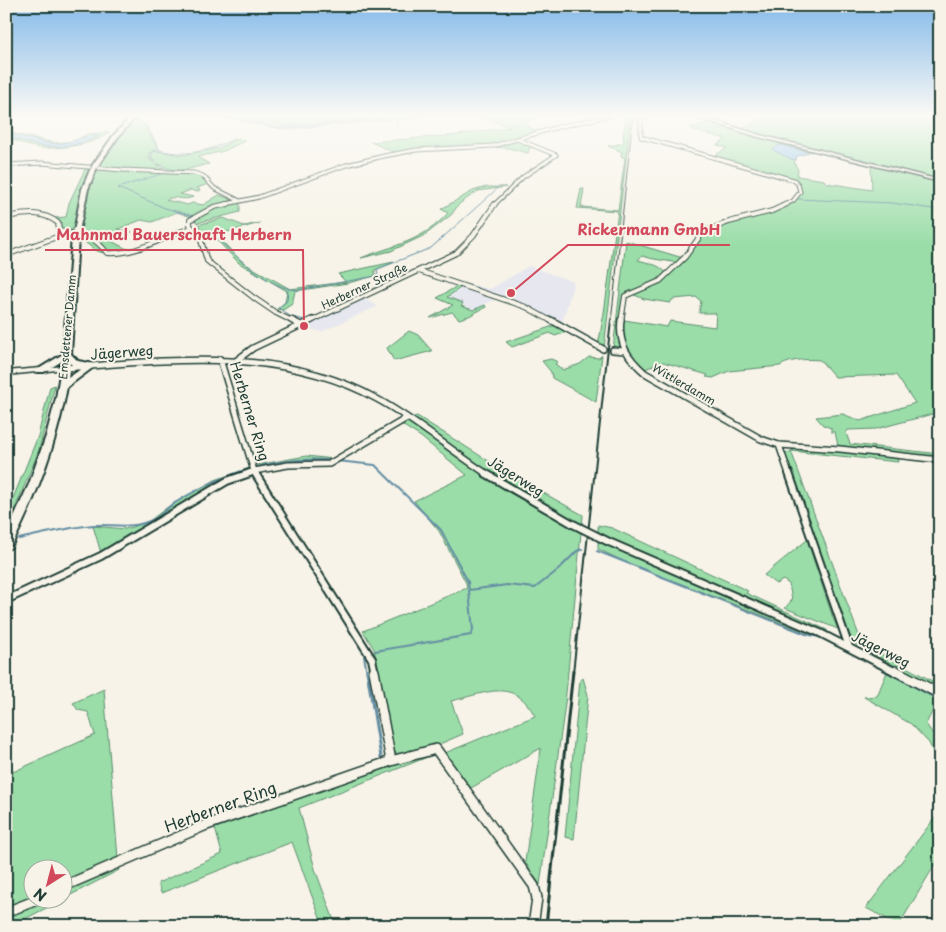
<svg xmlns="http://www.w3.org/2000/svg" width="946" height="932" viewBox="0 0 946 932" font-family="'Playpen Sans',sans-serif">
<rect width="100%" height="100%" fill="#f7f3e8"/>
<filter id="ink" filterUnits="userSpaceOnUse"><feTurbulence type="fractalNoise" baseFrequency=".02" numOctaves="2"/><feDisplacementMap in="SourceGraphic" scale="10" xChannelSelector="R" yChannelSelector="G"/><feConvolveMatrix kernelMatrix="1 2 1 2 8 2 1 2 1" color-interpolation-filters="sRGB"/></filter>
<g filter="url(#ink)">
<path fill="#e7e8ef" d="M529,266L574,282L562,324L496,299L473,310L446,297L463,286L462,283L490,289Z
M363,298L378,306L321,332L303,327Z"/>
<path fill="#9adda8" stroke="#5c8d6e" fill-rule="evenodd" d="M237,116H402L294,126L274,124Z
M479,116H538L525,122L536,132L515,139L536,147H530L528,153L508,148L471,146L393,152L371,142L458,135L510,127Z
M627,116H631L604,348L598,346L604,313L618,211L577,208L581,189H584L581,207L618,210L625,158L621,156L622,152L608,146L624,143L623,135Z
M780,116H940V180L741,129L768,117Z
M133,119L145,126L158,148L157,151L182,155L220,148L235,139L246,140L224,151L197,157L209,164C182,170 175,176 151,159L152,153L156,150L149,153L148,158L163,170L98,167L115,140Z
M710,122L774,141L773,142L812,152L780,145L791,159L796,160L794,162L798,170L797,176L824,180L826,183L872,190L871,166L940,183V412L876,429L848,430L846,433L850,444L940,454V457L838,446L835,432H831V428L823,425L816,417L843,414L860,421L915,403L896,375L835,377L820,360C807,359 791,359 780,366L729,371L713,378L706,377L708,375L663,362L645,369C630,354 620,342 624,320L667,327L670,321L715,327L716,313H699L701,301L696,297L673,299L670,303L644,299L632,294L663,279L623,294L618,329L621,347L613,349L626,241L683,258C689,250 697,235 704,230C722,218 795,214 798,190C799,186 797,183 795,179L714,156L727,148L717,145L726,139L692,130L690,128ZM642,256C654,260 665,260 677,263L667,274C661,265 649,263 638,260Z
M6,132L56,143L75,141L87,134L109,132C96,145 58,149 41,148C29,147 18,141 6,138V137C17,139 26,143 37,145C56,150 82,145 99,136C89,133 75,142 65,143C44,145 27,136 6,134Z
M85,169L192,174L202,176L208,184L197,188L200,190L197,192L191,190L180,194L193,197C183,202 174,194 166,200L188,205L192,203L203,205L219,195L233,200L214,205L192,217L177,212L152,222L141,220L118,229L132,232H124L107,239L129,250C123,252 106,254 100,252C92,250 88,242 79,240V235L61,230V222L55,218L66,217L69,203Z
M486,187H506L478,191L459,204L451,215L425,235L391,251L361,258C394,245 422,242 448,213L441,209L473,191Z
M236,203H240V212L197,223L195,218L216,208Z
M223,218L244,226L260,223L216,235L242,262L290,289L346,282L338,274L398,261L375,270V276L348,283L295,291L292,304L283,310L277,309L285,302L287,291L239,263L213,236L204,237L206,236L198,225Z
M459,285L463,286L447,297L463,303L461,306L473,310L485,305L486,307L469,316L459,319L452,312L430,318L453,305L437,298Z
M556,325L567,332L555,336L550,333L512,347L506,342Z
M409,331L418,335L432,351L394,361L387,348Z
M602,355L596,402L552,378L551,372L542,361L551,359L558,362L555,364L563,370L580,364L589,357L599,358Z
M55,385L39,450L6,531V516L38,436L50,387Z
M417,416L506,472L583,515L582,527L502,482L411,418Z
M406,421L505,490L581,533L565,704L540,885L525,862L541,748L471,788L445,753L535,716C514,677 487,693 451,701L463,734L435,746L400,755L393,751L374,649L363,631L467,588L466,583L439,531L414,501L467,475L421,437L399,423Z
M798,448L897,458L898,462L791,451L861,641L872,649L940,685V690L855,644L847,631L785,454Z
M306,456L334,459L326,462L261,468L258,467L257,465Z
M249,468L250,469L244,474L101,553L93,526L125,529L148,522L169,506L215,480Z
M598,525L612,528L748,591L746,593L827,630L828,634L598,534Z
M807,540L833,618L838,629L785,608L792,600L789,584L783,580L776,584L764,575Z
M598,541L823,637L808,633L627,563L598,549Z
M887,672L938,700L926,724L940,744V767L929,743L911,724L864,697L877,696Z
M583,678L588,695L574,839L565,837L580,680Z
M104,689L119,870L63,899L62,870H32V900H62L11,926H6V763L9,761L13,772L95,735L88,712L78,710L73,703Z
M430,756L299,808L315,869L336,926H323L292,842L161,893L158,883L222,854L215,828L412,759Z
M940,811V856L899,925L866,908Z"/>
<path fill="#90c3ed" stroke="#638da3" d="M207,116H232L275,127H289L427,116L289,129C261,128 235,117 207,116Z
M6,134C24,135 39,144 57,144C70,143 90,134 99,135C83,146 55,149 37,145C26,143 17,138 6,137Z
M780,145L807,152L808,153L797,156L796,160L791,159L773,150L777,146Z"/>
<g fill="none" stroke-linecap="round" stroke-linejoin="round">
<path stroke="#638da3" stroke-width="1" d="M397,118V127
M137,120L146,125L160,150C186,157 210,151 234,139
M160,150L150,153V158L165,169
M164,173L118,188L165,208L193,216
M796,199L892,203L940,210
M196,226L204,236H215C233,254 271,290 298,290L376,276L378,274L377,269L431,248L498,188
M288,290L287,301L279,308L291,317L306,320"/>
<path stroke="#638da3" stroke-width="2" d="M337,461L375,465L441,530L468,582L473,630L471,635L375,651
M19,539C43,534 69,527 94,525C115,524 133,530 154,519C162,515 167,507 175,503C223,473 274,456 330,460
M597,551L806,634L823,638
M469,590L507,585L535,588L558,570L577,551L582,549
M829,641L889,673
M364,656L367,673"/>
<path stroke="#638da3" stroke-width="3" d="M367,671L381,757
M886,671L940,700"/>
<g stroke="#1f3d34" stroke-width="5">
<path id="minor-far4" d="M641,116V137L794,180L798,184L800,192L793,201L784,205
M517,139L556,155
M6,165L42,163L122,170L194,173L203,176L214,188L240,201
M222,205L259,197L346,165L384,156L416,150L493,146L558,127L608,116
M494,205L523,177L556,155"/>
</g>
<g stroke="#1f3d34" stroke-width="6">
<path id="minor-far3" d="M228,204L214,207L190,220V225L200,237L207,261L254,298L276,313L294,322
M6,217C25,214 41,210 58,223L59,231C82,236 92,233 107,253C137,255 164,236 192,228
M6,255L65,234
M419,271L526,307L553,322
M309,322L456,253L473,236L495,204
M621,322L625,296L660,281L685,257L703,232L729,222L772,211L787,204"/>
</g>
<g stroke="#1f3d34" stroke-width="8">
<path id="minor-far2" d="M291,320L301,325
M551,320L603,349
M621,320C618,344 628,358 645,373L761,439L779,445L840,449L940,460
M613,350L625,351
M220,359L254,471L288,465L329,464L407,418
M237,360L253,348L312,320
M65,368C169,360 282,346 377,399C416,420 450,450 487,474
M779,445L789,474
M247,474L254,471L256,474"/>
</g>
<g stroke="#1f3d34" stroke-width="10">
<path id="minor-far1" d="M255,473L372,659L375,673
M485,473L573,524
M789,473L849,647
M609,542L820,633L898,673
M6,600L101,556L227,481L250,473"/>
</g>
<g stroke="#1f3d34" stroke-width="12">
<path id="minor" d="M374,671L391,761
M896,671L940,694
M62,887L204,826L391,761L436,749L534,886L537,898L533,926
M6,912L37,900
M580,923V926"/>
</g>
<g stroke="#1f3d34" stroke-width="3">
<path id="tertiary" d="M696,116H699L760,135L940,180V182L758,137L696,117Z
M65,366L67,367V369L6,375V371Z"/>
</g>
<g stroke="#1f3d34" stroke-width="4">
<path id="primary" d="M132,116H136L118,137L97,167H93L92,166L114,135Z
M93,168L96,170L88,189L79,231L74,232L82,189L90,170Z
M75,235L78,237L71,354L78,361L94,364L95,366L67,387C57,442 37,495 12,545L10,548L6,549V534L29,484L46,436L56,398L62,361L44,372H38L37,370L63,354L72,237ZM70,363L72,365L84,367L68,378Z"/>
</g>
<use href="#minor-far4" stroke="#f7f3e8" stroke-width="3"/>
<use href="#minor-far3" stroke="#f7f3e8" stroke-width="4"/>
<use href="#minor-far2" stroke="#f7f3e8" stroke-width="5"/>
<use href="#minor-far1" stroke="#f7f3e8" stroke-width="6"/>
<use href="#minor" stroke="#f7f3e8" stroke-width="9"/>
<use href="#tertiary" fill="#f7f3e8" fill-rule="evenodd"/>
<use href="#primary" fill="#f7f3e8" fill-rule="evenodd"/>
<path stroke="#1f3d34" stroke-width="1" d="M611,322L633,116"/>
<path stroke="#1f3d34" stroke-width="2" d="M573,673L611,320"/>
<path stroke="#1f3d34" stroke-width="3" d="M546,926L573,671"/>
<g stroke="#1f3d34" stroke-width="10" stroke-linecap="butt">
<path id="minor-bridge" d="M573,524L609,542"/>
</g>
<g stroke="#1f3d34" stroke-width="7" stroke-linecap="butt">
<path id="primary-bridge-far1" d="M93,170L95,166"/>
</g>
<g stroke="#1f3d34" stroke-width="9" stroke-linecap="butt">
<path id="primary-bridge" d="M75,237L76,231"/>
</g>
<use href="#minor-bridge" stroke="#f7f3e8" stroke-width="6"/>
<use href="#primary-bridge-far1" stroke="#f7f3e8" stroke-width="5"/>
<use href="#primary-bridge" stroke="#f7f3e8" stroke-width="7"/>
</g>
</g>
<linearGradient id="sky" x2="0" y2="1"><stop stop-color="#85baea"/><stop offset="0.47" stop-color="#fbfaf5"/><stop offset="1" stop-color="#fbfaf5" stop-opacity="0"/></linearGradient>
<rect width="946" height="246" fill="url(#sky)"/>
<g text-anchor="middle" dominant-baseline="central" stroke-width="4" stroke-linejoin="round" paint-order="stroke">
<g font-size="11" fill="#1f3d34" stroke="#f7f3e8">
<text transform="translate(364 286) rotate(-25)">Herberner Straße</text>
<text transform="translate(67 327) rotate(-85)">Emsdettener Damm</text>
<text transform="translate(684 384) rotate(30)">Wittlerdamm</text>
</g>
<g font-size="14" fill="#1f3d34" stroke="#f7f3e8">
<text transform="translate(122 352) rotate(-4)">Jägerweg</text>
<text transform="translate(250 411) rotate(73)">Herberner Ring</text>
<text transform="translate(516 476) rotate(32)">Jägerweg</text>
<text transform="translate(881 649) rotate(27)">Jägerweg</text>
</g>
<g font-size="16" fill="#1f3d34" stroke="#f7f3e8">
<text transform="translate(220 806) rotate(-20)">Herberner Ring</text>
</g>
</g>
<path fill="none" stroke="#d1495b" stroke-width="2" d="M511 293L568 245H730M304 326L303 250H45"/>
<g fill="#d1495b" stroke="#f7f3e8" stroke-width="2">
<circle cx="511" cy="293" r="5"/>
<circle cx="304" cy="326" r="5"/>
</g>
<g font-size="15" text-anchor="middle" font-weight="bold" fill="#d1495b" stroke="#f7f3e8" stroke-width="4" stroke-linejoin="round" paint-order="stroke">
<text x="649" y="235">Rickermann GmbH</text>
<text x="174" y="240">Mahnmal Bauerschaft Herbern</text>
</g>
<rect width="946" height="932" fill="none" stroke="#f7f3e8" stroke-width="25"/>
<rect x="12" y="12" width="921" height="907" fill="none" stroke="#1f3d34" stroke-width="2" filter="url(#ink)"/>
<g transform="translate(48 884) rotate(216)"><circle r="24" fill="#f7f3e8" stroke="#a1aaa0"/>
<path d="M0-4L9 19L0 12L-9 19Z" fill="#d1495b"/>
<text y="-8" font-size="14" font-weight="bold" text-anchor="middle" fill="#1f3d34">N</text>
</g>
</svg>
